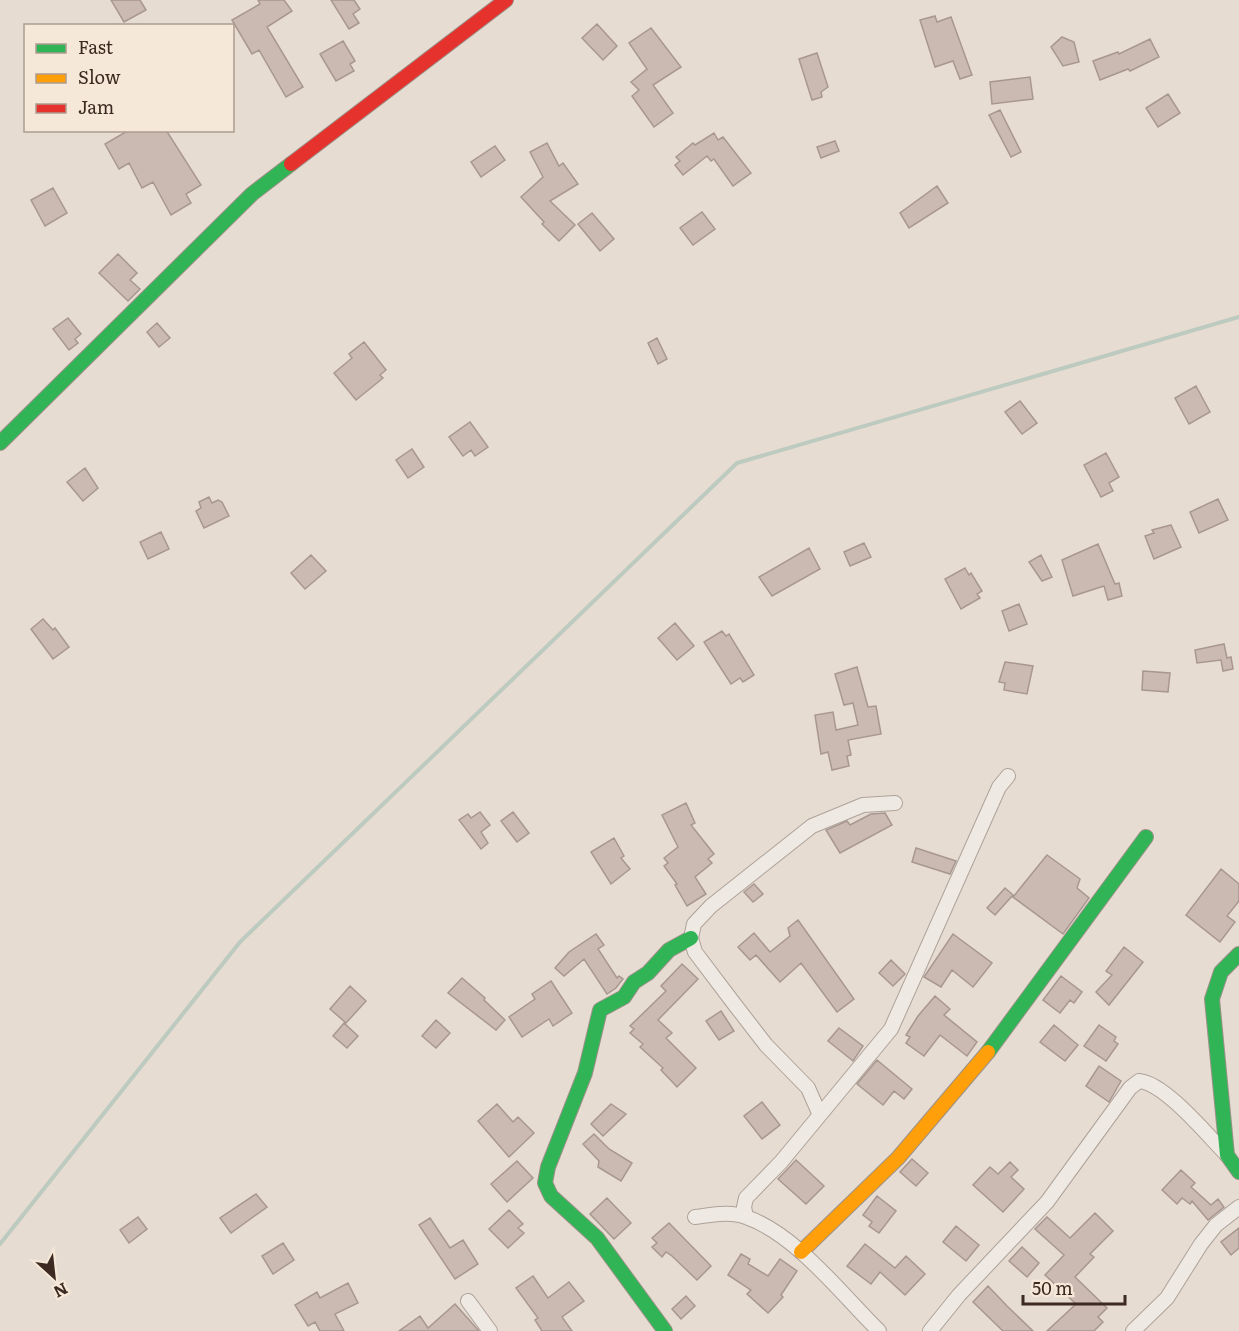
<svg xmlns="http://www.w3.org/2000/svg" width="1239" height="1331" viewBox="0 0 1239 1331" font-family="Literata,serif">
<rect width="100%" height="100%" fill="#e7dcd1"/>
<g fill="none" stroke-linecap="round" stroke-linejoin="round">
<path stroke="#bccabf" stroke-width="4" d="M0,1244L240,942L737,463L1239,317"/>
</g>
<path fill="#cbbab2" stroke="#a89790" stroke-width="1.5" d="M111,0H140L146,10L124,22Z
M258,0H284L292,11L267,27L303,87L286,97L259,50L252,54L232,20L260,4Z
M331,0H354L360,9L353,14L359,23L349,29Z
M935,16L937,22L951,17L972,75L960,79L953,61L935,67L920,20Z
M597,24L617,46L603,60L582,38Z
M651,28L681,67L653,85L673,113L654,127L632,96L639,90L631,82L647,69L629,43Z
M1062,37L1074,42L1079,62L1063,66L1051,47Z
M1150,39L1159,57L1130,71L1128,69L1100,80L1093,61L1118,52L1119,54Z
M343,41L355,61L350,64L354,71L336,81L320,54Z
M817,53L828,87L821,92L822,97L812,100L799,59Z
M1030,77L1033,99L992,104L990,82Z
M1168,94L1180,113L1158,127L1146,108Z
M1000,110L1021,152L1011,157L989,115Z
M129,130H166L201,185L186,194L191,203L171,215L153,182L142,188L129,163L119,169L105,144Z
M714,133L718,140L723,137L751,173L733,186L714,159L711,161L707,156L683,175L675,165L680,161L676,157L693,143L695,145Z
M835,141L839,151L821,158L817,147Z
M547,143L559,166L563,163L578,184L550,201L575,225L559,241L542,224L544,222L521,197L543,177L530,152Z
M495,146L505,160L481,177L471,162Z
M937,186L948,203L909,228L900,213Z
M53,188L67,213L45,226L31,200Z
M702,212L715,229L693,245L680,228Z
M592,213L614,239L600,251L578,224Z
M118,254L137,273L130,280L140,289L128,301L99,273Z
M68,318L81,334L75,339L78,343L69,350L53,329Z
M157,323L170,338L159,347L147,332Z
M657,338L667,359L658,364L648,343Z
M364,342L386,370L380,375L383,378L356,400L334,373L352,358L349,354Z
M1196,386L1210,412L1189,424L1175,398Z
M1020,401L1037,423L1022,434L1005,412Z
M470,422L488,447L475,456L471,450L463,456L449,437Z
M412,449L424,467L408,478L396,460Z
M1106,453L1119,477L1109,483L1113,491L1101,497L1084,465Z
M85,468L98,488L83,501L67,482Z
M209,497L212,503L218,500L222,502L229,516L204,528L196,511L201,508L199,502Z
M1218,499L1228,520L1199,533L1190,512Z
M1171,525L1181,547L1154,559L1145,536L1154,533L1152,530Z
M161,532L169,549L148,559L140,542Z
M864,543L871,557L850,566L844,552Z
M1098,544L1115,584L1119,583L1122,596L1108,600L1104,586L1073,596L1062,560Z
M809,548L820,569L772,596L759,577Z
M311,555L326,571L305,589L291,573Z
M1041,555L1052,577L1042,581L1029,562Z
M965,568L969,575L971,573L982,591L977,594L980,598L961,609L945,579Z
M1019,604L1027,624L1009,631L1002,611Z
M43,619L53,630L55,628L69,647L53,659L31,629Z
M675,623L694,646L677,660L658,638Z
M722,631L726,636L729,634L754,675L743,682L740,678L731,684L704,642Z
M1224,644L1227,658L1231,657L1233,669L1223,671L1221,660L1197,663L1195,650Z
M1005,662L1033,666L1027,694L1004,690L1005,683L999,682Z
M857,667L868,707L876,706L881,734L848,740L851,755L847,756L849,766L832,770L828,752L821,754L815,715L833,712L836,730L858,725L853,703L844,705L835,674Z
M1143,671L1170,673L1168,692L1142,690Z
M686,803L695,823L691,825L714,854L708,859L712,863L695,877L706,894L687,906L675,885L677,884L664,866L668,863L664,858L678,847L662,815Z
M480,812L490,825L481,832L488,843L481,849L459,820L468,814L471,818Z
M513,812L529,833L517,842L501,821Z
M885,813L892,825L840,853L826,830L847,821L850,825L871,814Z
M614,838L624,856L621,858L630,869L611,884L591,852Z
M916,848L956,861L950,874L912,862Z
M1047,855L1080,879L1077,888L1089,898L1063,934L1013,897Z
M1221,869L1239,884V901L1227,916L1235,922L1220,942L1186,915Z
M754,884L763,894L753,902L744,892Z
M1005,888L1013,895L995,915L987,908Z
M798,920L854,999L837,1012L801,963L780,982L756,955L750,960L738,947L754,933L770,952L790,936L788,928Z
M596,934L604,945L598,949L617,978L619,976L623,979L616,988L607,994L584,959L564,976L555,968L569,952Z
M953,934L992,963L973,987L952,970L941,987L924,977Z
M1124,947L1143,962L1109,1005L1096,992L1112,975L1106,971Z
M891,960L905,974L893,986L879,973Z
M682,964L698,979L658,1020L672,1033L666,1038L696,1068L677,1087L661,1070L663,1068L640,1047L643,1044L630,1033L634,1029L630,1026L666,991L661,986Z
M1061,976L1082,992L1074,1003L1070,1000L1060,1013L1043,1000Z
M462,978L485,998L484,1000L505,1020L496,1030L448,993Z
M551,981L572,1013L553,1026L549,1019L522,1037L509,1017L535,999L532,994Z
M350,986L366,1001L346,1023L330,1009Z
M935,996L950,1009L944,1015L977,1042L967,1056L940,1035L924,1056L906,1043L910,1037L906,1035L918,1016Z
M721,1011L734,1031L719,1040L706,1021Z
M436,1020L450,1033L436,1048L422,1036Z
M344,1023L358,1036L347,1048L333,1036Z
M1054,1025L1078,1045L1065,1061L1040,1042Z
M1099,1025L1116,1037L1114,1041L1118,1044L1106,1061L1084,1046Z
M839,1028L863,1046L853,1061L828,1041Z
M877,1060L912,1089L904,1099L894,1091L883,1105L857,1084Z
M1099,1066L1121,1081L1109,1102L1086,1086Z
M762,1102L780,1125L762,1139L744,1116Z
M497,1104L513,1122L518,1117L534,1133L509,1157L478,1121Z
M611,1104L626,1114L603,1136L591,1124Z
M594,1134L609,1149L632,1163L621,1181L598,1167L599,1161L583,1144Z
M912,1159L928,1173L916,1186L900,1172Z
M796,1160L824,1186L806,1204L778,1179Z
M517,1161L533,1178L507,1202L491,1184Z
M1010,1162L1018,1170L1011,1177L1024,1189L1003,1212L973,1185L990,1167L998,1174Z
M1181,1170L1195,1183L1191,1187L1211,1205L1218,1199L1224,1207L1208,1220L1192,1201L1190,1204L1182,1198L1177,1204L1162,1190Z
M256,1194L267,1207L231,1233L220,1218Z
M877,1196L896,1211L879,1233L869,1226L872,1222L863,1215Z
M607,1198L631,1223L614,1239L590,1214Z
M509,1210L523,1224L518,1228L524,1233L508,1248L489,1229Z
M1095,1213L1113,1231L1090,1254L1094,1257L1075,1277L1107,1308L1098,1317L1103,1322L1094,1331H1047L1076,1304L1045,1275L1064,1255L1035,1229L1047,1217L1070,1238Z
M138,1217L147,1229L129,1243L120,1230Z
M430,1218L450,1248L463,1240L478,1264L455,1279L419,1225Z
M669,1223L711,1266L697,1280L672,1256L666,1252L662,1257L652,1247L657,1243L652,1238Z
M956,1226L979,1245L966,1261L943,1242Z
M1239,1228V1248L1231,1255L1221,1242Z
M283,1243L294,1260L273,1274L262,1256Z
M865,1244L895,1268L906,1256L925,1274L905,1295L880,1272L871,1284L847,1266Z
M1022,1247L1039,1263L1027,1277L1009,1261Z
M741,1254L750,1259L748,1264L768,1276L780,1259L797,1271L781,1295L783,1297L768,1313L747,1294L751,1290L728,1275Z
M533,1276L548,1298L569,1282L584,1301L562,1317L572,1331H542L535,1320L538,1318L516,1288Z
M348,1283L358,1303L335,1314L344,1331H320L315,1322L308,1326L295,1305L317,1292L320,1298Z
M988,1286L1007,1306L1033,1331H1003L973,1302Z
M686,1296L695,1306L681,1319L672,1309Z
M455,1304L479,1331H399L420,1316L428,1328Z"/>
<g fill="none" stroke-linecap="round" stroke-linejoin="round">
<g stroke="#ada299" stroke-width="16">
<path id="street" d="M819,1113L808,1088L766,1045L732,1001L695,952L691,938L694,924L711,906L812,826L863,805L895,803
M695,1217C712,1215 730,1211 746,1217C797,1235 841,1294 879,1331
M746,1217L744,1207L746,1198L781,1162L891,1029L999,787L1008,776
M468,1301L490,1331
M930,1331L959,1295L1047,1202L1130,1088L1139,1081C1165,1083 1208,1136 1227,1155
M1133,1331L1167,1298L1201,1244L1216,1225L1239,1207"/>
</g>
<g stroke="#9c918a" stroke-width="16">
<path id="fast" d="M0,443L252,194L291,164
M1239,954L1221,972L1212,999L1227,1155L1239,1172
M988,1052L1146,837
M665,1331L597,1238L551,1196L545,1183L548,1167L585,1073L600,1010L624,997L634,982L648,973L669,950L691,938"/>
</g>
<g stroke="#9c918a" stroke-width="16">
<path id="slow" d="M801,1252L898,1158L988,1052"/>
</g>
<g stroke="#9c918a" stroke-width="16">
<path id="jam" d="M291,164L506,0"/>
</g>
<use href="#street" stroke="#efe9e3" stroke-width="14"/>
<use href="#fast" stroke="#30b455" stroke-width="14"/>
<use href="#slow" stroke="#ff9f0a" stroke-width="14"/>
<use href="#jam" stroke="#e5322d" stroke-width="14"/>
</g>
<rect x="24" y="24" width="210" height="108" fill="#f6e8d9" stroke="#ac9c8f" stroke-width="1.5"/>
<rect x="36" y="44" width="30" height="9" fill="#30b455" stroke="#ac9c8f" stroke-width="1.5"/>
<text x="78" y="54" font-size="18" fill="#3c2921">Fast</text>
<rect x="36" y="74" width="30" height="9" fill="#ff9f0a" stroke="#ac9c8f" stroke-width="1.5"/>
<text x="78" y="84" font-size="18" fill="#3c2921">Slow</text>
<rect x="36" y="104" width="30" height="9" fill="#e5322d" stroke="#ac9c8f" stroke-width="1.5"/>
<text x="78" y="114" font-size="18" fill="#3c2921">Jam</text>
<g transform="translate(54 1277) rotate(153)" stroke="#f6e8d9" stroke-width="4.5" paint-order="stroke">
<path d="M0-4.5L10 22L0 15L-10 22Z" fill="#3c2921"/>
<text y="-9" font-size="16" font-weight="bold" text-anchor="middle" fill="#3c2921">N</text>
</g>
<path d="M1023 1295v9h102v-9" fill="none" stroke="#3c2921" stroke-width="3"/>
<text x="1032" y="1295" font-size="18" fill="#3c2921" stroke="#f6e8d9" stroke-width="4.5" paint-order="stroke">50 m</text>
</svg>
